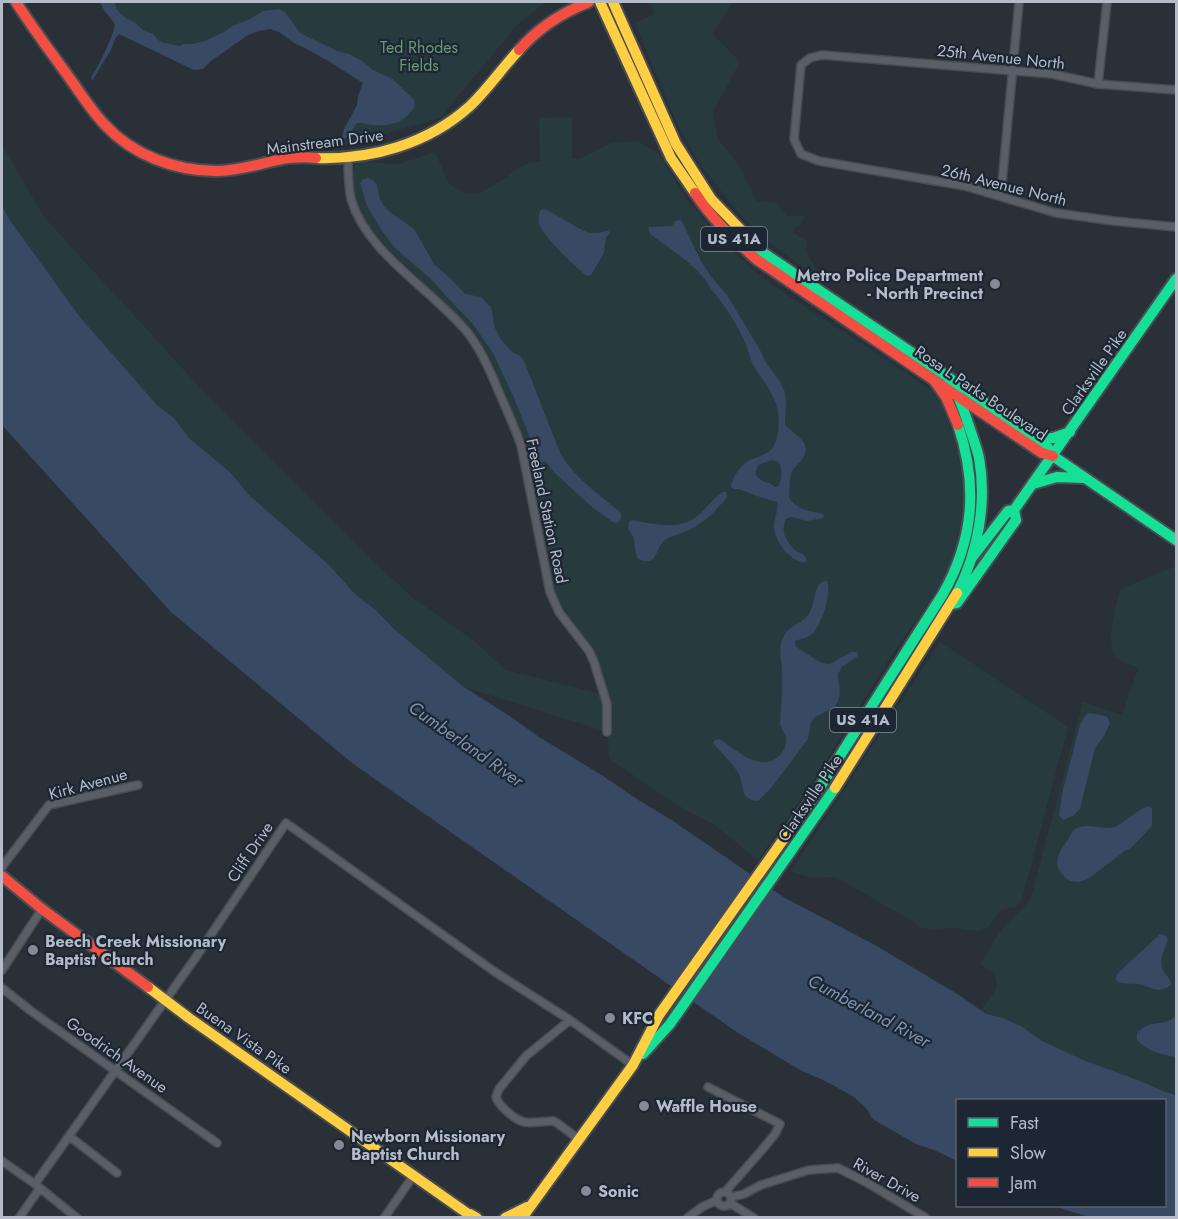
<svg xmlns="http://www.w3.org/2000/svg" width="1178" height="1219" viewBox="0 0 1178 1219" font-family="Jost,sans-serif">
<rect width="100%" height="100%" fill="#2a3038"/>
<path fill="#273a3e" d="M107,2H546L518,24L440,118L343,146L372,86L275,23L240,33L196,62L129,32Z
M650,2H754V3H732L713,34L740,62L713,112L718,139L738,164L757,201L776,203L787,216H806L800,225L794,229L793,233L807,241L805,251L818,271L814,275L769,242L743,218L701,166L677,124L635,23L655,14Z
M572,117V159H579L612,143L638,141L658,153L686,198L721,240L740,258L766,280L792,298L933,391C942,403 946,415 951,429C967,470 967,500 957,542C955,553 952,563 948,574L890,658L813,782L758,860L712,823L684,809L651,788L609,758L607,732L464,687L394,629L376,610L357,596L328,564L249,495L231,473L189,438L175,419L157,405L80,317L9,219L2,206V145L44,217L204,392L370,558L412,597L473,640L506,670L605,695L595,655L559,601L555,591L529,455L524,438L494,369L478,338L469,326L384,245C367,223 346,195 354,166L360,162L399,164L435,152L449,184L466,194L483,192L505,178L516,169L531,162L541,161L540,160L539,118Z
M1176,566V1104L976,1019L996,989L997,984L995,974L980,964C988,952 994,938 1004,927C1015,914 1024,911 1032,894L1083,702L1122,715L1138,668C1131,664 1122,663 1117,658C1104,644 1116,606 1120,589Z
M940,642L1068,727L1022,899L1016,907L1002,909L987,928L978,931L968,930L958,928L930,929L919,927L914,922L835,877C818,878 807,878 791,871Z"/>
<path fill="#384963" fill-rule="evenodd" d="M100,2H114L117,10L122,15L127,19L134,22L144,31L152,33L158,40L164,43L180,46L184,44H193L205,41L224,32L232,26L248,20L263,11L280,9L285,12L300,33L337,51L349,54L362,61L373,70L393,79L414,100L415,106C403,126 387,127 365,124C361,123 359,122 356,124C352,128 353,133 345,139L342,137L344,129L357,105L358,96L363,83L330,62L305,48L294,43L279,32L270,29L259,31L248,35L211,61L203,69L194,70L119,34L115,39L111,50L92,81L91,77C99,66 113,37 115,24L104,10Z
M369,178L374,181L377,185L380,199L384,206L390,212L414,229L434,264L452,280L465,294L481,297L491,307L495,328L500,338L512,352L520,356L524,361L561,455C576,479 600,495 621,513C622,518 621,522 616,523L613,522L593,508L556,474L546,462L544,461L542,463V466L543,496L539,472L537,455L514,398L493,353L472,323L445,295L431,279L394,247L382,231L367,206L360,183L363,179Z
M2,206L9,219L80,317L157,405L175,419L189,438L231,473L249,495L328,564L357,596L376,610L394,629L464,687L511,717L539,737L603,776L640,801L673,821L785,898L875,945L959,995L986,1014L1002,1018L1021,1026L1042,1041L1083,1060L1140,1081L1165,1092L1176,1095V1217H1090L1069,1211L1055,1206H1164V1100H958L957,1161L934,1150L916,1144L876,1121L871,1117L869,1112L864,1106L851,1095L825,1081L800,1070L738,1033L352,763L171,612L2,425Z
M543,209C558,213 581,234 595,233C600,233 605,231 609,231L610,234L606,237L604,253L591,275L587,276C576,268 545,238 540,226C537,221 539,216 540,211Z
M681,220L702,263L713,279L727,295L760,350L765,361L780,382L785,392L786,402L785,425C796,436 816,444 800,462C796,466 792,469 791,474C789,481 790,490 789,498C794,504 801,510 810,511C816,513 819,512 824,515L823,518L807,521L791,517L786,519C782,528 783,535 789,543C791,546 793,549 796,551C802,554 804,553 807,560L804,563C789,559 775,543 774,526C774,518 779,510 777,502L757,496L739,489H734L731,487C732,477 742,463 752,459C763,455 772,453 776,441C780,430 779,415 776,404C771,389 761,378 753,365C750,359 749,353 747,347C739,327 725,305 711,289C708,285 707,281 703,277C688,260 669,248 650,234L648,227L672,226L675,221ZM772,460L779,462C782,470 783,480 777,487H775L770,483C763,482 757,479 755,473L758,465Z
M722,492H726L727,497C716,511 704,523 687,531C680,534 671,536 665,540C654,548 659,568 638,559C633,549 637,538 628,529L629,522L632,520L636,521C659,525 682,531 701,513C708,506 714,498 722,492Z
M827,581C832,592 822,624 813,633C808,638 801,639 795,641V646L815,659L822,663L830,664L851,652H857L858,656L842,667L838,674L840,694L838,702L833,708L815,717L811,723L808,739L772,787L758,801L751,800L745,796L739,774L732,764L713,743L715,740L719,739C735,748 758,773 778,757C783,753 786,747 786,740C786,734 781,729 780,723C781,706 783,689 782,672C782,659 777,648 784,636C790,624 801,625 808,615C815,605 813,591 821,582Z
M1089,713L1101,715L1107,717L1110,723L1104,736L1095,748L1080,809L1073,816L1063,820L1059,815L1063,790L1080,725L1085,716Z
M1149,806L1152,809V826L1129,850H1126L1088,879L1079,882L1070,881C1051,868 1056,856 1067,841C1070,837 1072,831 1075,829C1088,821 1105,832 1117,826C1128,820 1136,810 1149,806Z
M1160,934L1166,936L1168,939C1166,947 1159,959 1162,968C1165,976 1171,977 1171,985C1157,995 1151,986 1137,984C1129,983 1124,985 1117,981L1116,979L1117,974Z
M1176,1015V1057C1163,1055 1146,1051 1137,1040V1034C1148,1017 1166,1029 1176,1015Z"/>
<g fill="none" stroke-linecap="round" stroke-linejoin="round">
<g stroke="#484c53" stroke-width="10">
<path id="street" d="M1098,84L1107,2
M1176,90L1098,84L1052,74L822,55L810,58L801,65L794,139L801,154L819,161L965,186L1056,213L1114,221L1176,227
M348,158C348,171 348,185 351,199C367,254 433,290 468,333C481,350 490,370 498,390C506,408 514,426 521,445L550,592L559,612L589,651L594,662L607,704V732
M998,195L1002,183L1019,2
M2,867L49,805L138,785
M2,970L42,909
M2,988L31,1011L217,1143
M570,1020L526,1056L499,1089L496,1097C498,1105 515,1120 524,1122C532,1124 544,1121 553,1121L557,1123L580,1140
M708,1087L780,1124L775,1134L761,1151L725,1192
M69,1136L117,1173
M2,1161L35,1184L77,1218
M35,1184L196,957L286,823L495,972L570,1020L633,1065
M717 1199a7 7 0 1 1 14 0a7 7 0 1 1-14 0Z
M731,1197L744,1194L761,1185L809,1170L838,1168L866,1182L926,1218
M730,1203L754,1218
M19,1218L40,1188
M384,1218L414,1175
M687,1218L702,1207L717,1200"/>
</g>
<g stroke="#484c53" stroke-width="14">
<path id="fast" d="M740,229L762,252L948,377C959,395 965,413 971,432C974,441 977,449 979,458C987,502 978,553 957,593
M948,377L1047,446L1053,456L1176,540
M1036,438H1053L1070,432
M1033,484L1057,477L1083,478
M971,559L1008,511L1014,510L1176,279
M951,604L957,603L1016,520L1014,510
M790,830L817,792L943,594C974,539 978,485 958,425
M643,1054L670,1024L835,788"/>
</g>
<g stroke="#484c53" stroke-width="14">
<path id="slow" d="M600,2L671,158L695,193
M613,2L676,144L711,199L740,229
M316,158C371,160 428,144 470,106C488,89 502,68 519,50
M835,788L957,593
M148,987L189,1018L474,1218
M470,1214L477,1218
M505,1218L527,1207
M522,1218L633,1065L659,1015L790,830"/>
</g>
<g stroke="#484c53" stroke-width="14">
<path id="jam" d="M16,2C32,27 49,50 66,73C79,91 90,109 105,125C133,155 175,171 216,171C241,171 264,162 288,158C298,157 307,157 316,158
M519,50C539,27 561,13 589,2
M695,193C711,218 734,239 756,259L934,380L946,397L958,425
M935,381L1042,453L1053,456
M2,876L42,909L148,987"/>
</g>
<use href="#street" stroke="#5a5e66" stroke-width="7"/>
<use href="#fast" stroke="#16e098" stroke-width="10"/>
<use href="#slow" stroke="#ffcf43" stroke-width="10"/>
<use href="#jam" stroke="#f24e42" stroke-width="10"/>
</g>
<g fill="#848b96" stroke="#1d2633" stroke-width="2">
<circle cx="995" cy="284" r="6"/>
<circle cx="33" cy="950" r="6"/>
<circle cx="610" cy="1018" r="6"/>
<circle cx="644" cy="1106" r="6"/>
<circle cx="339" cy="1145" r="6"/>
<circle cx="586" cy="1191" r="6"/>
</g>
<g text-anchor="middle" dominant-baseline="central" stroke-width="4.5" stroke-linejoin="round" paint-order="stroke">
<g fill="#1d2633" stroke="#878f9c" stroke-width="1.5">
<rect x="701" y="227" width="66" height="24" rx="4.5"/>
<rect x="830" y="708" width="66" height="24" rx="4.5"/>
</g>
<g font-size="15" font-weight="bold" fill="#b4bcc9">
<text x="734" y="239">US 41A</text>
<text x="863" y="720">US 41A</text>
</g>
<g font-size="16" fill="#6b9a76" stroke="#1d2633">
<text x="419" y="47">Ted Rhodes<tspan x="419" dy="18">Fields</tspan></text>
</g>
<g font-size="16" fill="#b4bcc9" stroke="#1d2633">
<text transform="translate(1001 57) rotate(6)">25th Avenue North</text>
<text transform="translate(325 142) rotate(-7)">Mainstream Drive</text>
<text transform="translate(1004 185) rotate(14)">26th Avenue North</text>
<text transform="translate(1094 372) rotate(-55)">Clarksville Pike</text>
<text transform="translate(981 393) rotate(34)">Rosa L Parks Boulevard</text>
<text transform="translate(547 511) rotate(78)">Freeland Station Road</text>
<text transform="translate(88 784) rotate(-15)">Kirk Avenue</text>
<text transform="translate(810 798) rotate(-56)">Clarksville Pike</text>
<text transform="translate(250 852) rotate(-56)">Cliff Drive</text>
<text transform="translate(244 1038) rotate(35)">Buena Vista Pike</text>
<text transform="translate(117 1055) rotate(35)">Goodrich Avenue</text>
<text transform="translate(887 1180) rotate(29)">River Drive</text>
</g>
<g font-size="16" font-weight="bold" fill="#b4bcc9" stroke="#1d2633" text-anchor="start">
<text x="983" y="275" text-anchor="end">Metro Police Department<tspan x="983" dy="18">- North Precinct</tspan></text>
<text x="45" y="941">Beech Creek Missionary<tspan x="45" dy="18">Baptist Church</tspan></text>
<text x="622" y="1018">KFC</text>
<text x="656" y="1106">Waffle House</text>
<text x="351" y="1136">Newborn Missionary<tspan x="351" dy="18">Baptist Church</tspan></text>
<text x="598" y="1191">Sonic</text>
</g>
<g font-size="18" font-style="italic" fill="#7c92b1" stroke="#1d2633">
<text transform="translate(466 744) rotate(35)">Cumberland River</text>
<text transform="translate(869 1011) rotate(28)">Cumberland River</text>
</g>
</g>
<rect width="1178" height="1219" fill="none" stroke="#b4bcc9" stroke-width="6"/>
<rect x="956" y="1099" width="210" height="108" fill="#1d2633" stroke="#59626f" stroke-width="1.5"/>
<rect x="968" y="1118" width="30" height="9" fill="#16e098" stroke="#59626f" stroke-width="1.5"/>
<text x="1010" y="1129" font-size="18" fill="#b4bcc9">Fast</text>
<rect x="968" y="1148" width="30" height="9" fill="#ffcf43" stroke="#59626f" stroke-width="1.5"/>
<text x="1010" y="1159" font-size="18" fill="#b4bcc9">Slow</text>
<rect x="968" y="1178" width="30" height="9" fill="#f24e42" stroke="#59626f" stroke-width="1.5"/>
<text x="1010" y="1189" font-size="18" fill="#b4bcc9">Jam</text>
</svg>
